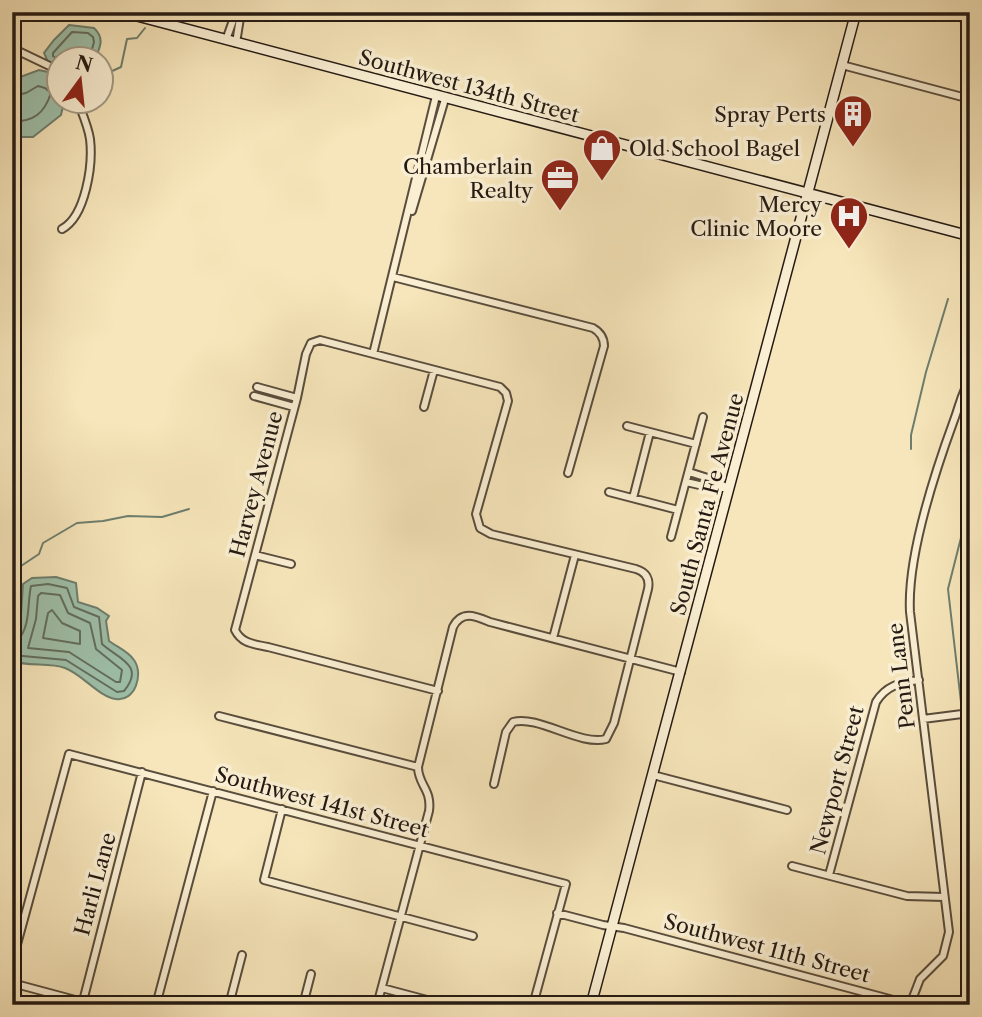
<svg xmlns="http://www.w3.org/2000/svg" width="982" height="1017" viewBox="0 0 982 1017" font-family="'Libre Caslon Text',serif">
<rect width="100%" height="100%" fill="#f7e6bb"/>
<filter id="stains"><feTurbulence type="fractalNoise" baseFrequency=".00286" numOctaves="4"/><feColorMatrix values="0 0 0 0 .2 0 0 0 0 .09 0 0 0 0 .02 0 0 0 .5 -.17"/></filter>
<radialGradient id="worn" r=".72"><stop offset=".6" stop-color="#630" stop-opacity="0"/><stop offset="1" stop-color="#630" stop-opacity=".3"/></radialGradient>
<path fill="#9ec0aa" stroke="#6d7e6e" stroke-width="2" d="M69,25L94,28C105,38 100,48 95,59L60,60L58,68L48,62L44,53L54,40Z
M39,70L52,73L59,79L60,102H64L61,115L33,137H12V80Z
M56,577L76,583L78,602L97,608L109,616L106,621L109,641C117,647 128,651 134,660C144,674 135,702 116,699C99,697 82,674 65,668C49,662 29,667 12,661V646L21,615L23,584L32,578Z"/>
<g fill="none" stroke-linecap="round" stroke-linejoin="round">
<path stroke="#616d5e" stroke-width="2" d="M60,61L53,56V53L72,32L88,33L93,37L94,42L89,60
M12,96L26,93L38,86L45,88L51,93C44,114 34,121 12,122
M41,593L60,595L68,613L90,623L96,649L122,670L120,682H116L69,652L28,648L36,619L38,596Z
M52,610L62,623L80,631V644L43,638L48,613Z
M12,641L18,640C31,625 27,604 31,586L48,584L67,588L74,607L99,617L102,644C117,658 146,665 124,691L117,692L66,660L12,655"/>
<path stroke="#6d7e6e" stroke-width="2" d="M110,72L121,67L127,39L137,38L145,28
M911,449V435L926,372L948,299
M12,572L39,554L43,543L77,523L103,521L128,516L162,517L189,509
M962,711L948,589L970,502
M963,717L970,772
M963,1005L970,983"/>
<g stroke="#594d3d" stroke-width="10">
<path id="street" d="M623,12L637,16L638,12
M941,12L970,20
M12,37L20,12
M226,40L236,12
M236,43L241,12
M12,48L60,71
M842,65L970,99
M412,211L445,99
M62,229C86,216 93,164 90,139C88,126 82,113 78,102
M393,277L593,328C600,332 604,338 604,346L568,473
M373,354L436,96
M257,387L297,398
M254,396L294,407
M424,407L434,370
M627,426L696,444
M689,472L714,480L726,487
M686,482L712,488H728
M609,492L678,510
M633,498L650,432
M671,537L703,417
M255,555L291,564
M553,638L575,555
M438,691L268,647C254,644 242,644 235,630L297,398L306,354L311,343L320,340L500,387L506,393L508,401L476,514L480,528L491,534L636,569C646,572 650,579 648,589L614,723L606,739C579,746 539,715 513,722L506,732L494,784
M219,716L418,767
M923,719L970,713
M653,775L787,810
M282,809L264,880L473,936
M792,866L907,896L944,897
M829,875L876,702C886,686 900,682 919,680
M557,913L603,925L624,928L912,1005
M12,963L69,754L566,884L533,1005
M12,983L94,1005
M382,988L446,1005
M82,1005L142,772
M156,1005L213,791
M229,1005L242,955
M303,1005L311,974
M377,1005L429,811C432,789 418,785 418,767L453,627C462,610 475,616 490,622L681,672
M910,1005L920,979L943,956L949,932L910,612C907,557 935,472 954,420C959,407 962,391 970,380"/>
</g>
<g stroke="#241a13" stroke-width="12">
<path id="secondary" d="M122,12L970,236
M591,1005L856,12"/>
</g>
<use href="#street" stroke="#faefd3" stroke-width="6"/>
<use href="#secondary" stroke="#faefd3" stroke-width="9"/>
</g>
<defs>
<g id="building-pin" transform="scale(2.0125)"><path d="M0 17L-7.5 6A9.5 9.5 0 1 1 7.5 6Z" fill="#8f2418" stroke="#faefd3"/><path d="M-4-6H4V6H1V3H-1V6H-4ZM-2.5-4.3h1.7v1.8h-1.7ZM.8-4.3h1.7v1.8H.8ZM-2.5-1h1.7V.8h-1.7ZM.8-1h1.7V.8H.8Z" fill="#fff"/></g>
<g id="shop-pin" transform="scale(2.0125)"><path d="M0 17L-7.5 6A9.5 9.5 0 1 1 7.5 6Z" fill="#8f2418" stroke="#faefd3"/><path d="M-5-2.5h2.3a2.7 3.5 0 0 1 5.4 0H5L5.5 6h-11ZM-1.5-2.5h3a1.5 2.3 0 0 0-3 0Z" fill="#fff"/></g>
<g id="office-pin" transform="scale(2.0125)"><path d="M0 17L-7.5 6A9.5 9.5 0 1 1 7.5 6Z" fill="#8f2418" stroke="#faefd3"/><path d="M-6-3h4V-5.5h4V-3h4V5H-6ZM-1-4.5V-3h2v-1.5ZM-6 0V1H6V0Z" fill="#fff"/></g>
<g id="hospital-pin" transform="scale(2.0125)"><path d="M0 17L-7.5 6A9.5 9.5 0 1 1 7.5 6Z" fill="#8f2418" stroke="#faefd3"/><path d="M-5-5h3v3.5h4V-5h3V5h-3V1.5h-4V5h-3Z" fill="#fff"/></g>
</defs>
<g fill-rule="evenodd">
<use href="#building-pin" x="853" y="114"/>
<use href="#shop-pin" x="602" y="148"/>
<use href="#office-pin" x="560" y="178"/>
<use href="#hospital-pin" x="849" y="216"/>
</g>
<g text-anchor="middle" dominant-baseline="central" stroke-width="7" stroke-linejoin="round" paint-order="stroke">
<g font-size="21" fill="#241a13" stroke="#faefd3">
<text transform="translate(469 86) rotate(15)">Southwest 134th Street</text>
<text transform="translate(256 484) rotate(-75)">Harvey Avenue</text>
<text transform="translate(707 504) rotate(-75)">South Santa Fe Avenue</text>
<text transform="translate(901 676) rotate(-97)">Penn Lane</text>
<text transform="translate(837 780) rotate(-75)">Newport Street</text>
<text transform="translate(322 802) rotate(15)">Southwest 141st Street</text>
<text transform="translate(95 884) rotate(-75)">Harli Lane</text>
<text transform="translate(767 948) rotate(15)">Southwest 11th Street</text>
</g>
<g font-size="21" fill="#241a13" stroke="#faefd3" text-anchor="end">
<text x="826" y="114">Spray Perts</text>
<text x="629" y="148" text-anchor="start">Old School Bagel</text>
<text x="533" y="166">Chamberlain<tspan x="533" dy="24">Realty</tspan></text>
<text x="822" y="204">Mercy<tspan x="822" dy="24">Clinic Moore</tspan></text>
</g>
</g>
<rect width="982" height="1017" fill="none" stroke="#f7e6bb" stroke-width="42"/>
<rect x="14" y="14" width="954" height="989" fill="none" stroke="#241a13" stroke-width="3.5"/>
<rect x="21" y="21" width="940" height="975" fill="none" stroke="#241a13" stroke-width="2"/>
<g transform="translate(80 80) rotate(15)"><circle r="33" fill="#faefd3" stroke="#a49a86" stroke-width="2"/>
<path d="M0-5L12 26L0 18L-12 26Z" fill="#8f2418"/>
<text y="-10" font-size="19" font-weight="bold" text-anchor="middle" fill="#241a13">N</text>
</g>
<rect width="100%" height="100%" filter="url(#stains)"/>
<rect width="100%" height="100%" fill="url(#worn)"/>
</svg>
